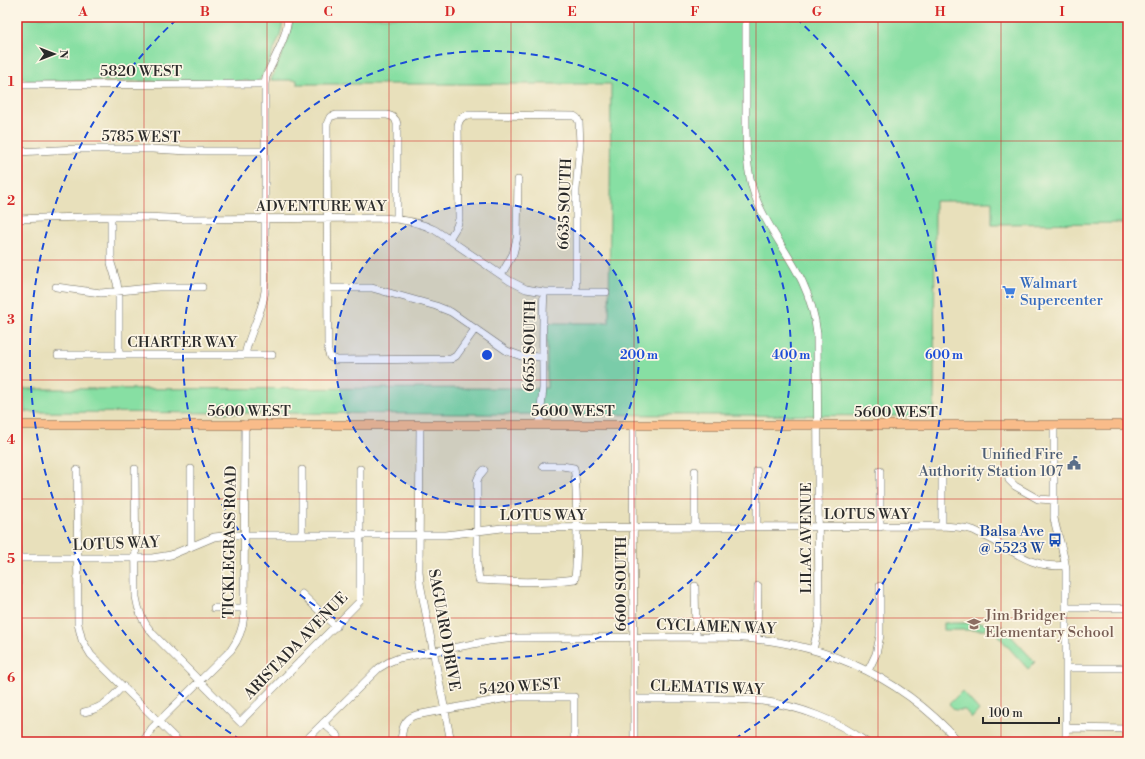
<svg xmlns="http://www.w3.org/2000/svg" width="1145" height="759" viewBox="0 0 1145 759" font-family="'Libre Bodoni',serif">
<rect width="100%" height="100%" fill="#fcf5e5"/>
<filter id="ink" filterUnits="userSpaceOnUse"><feTurbulence type="fractalNoise" baseFrequency=".025" numOctaves="2"/><feDisplacementMap in="SourceGraphic" scale="8" xChannelSelector="R" yChannelSelector="G"/><feConvolveMatrix kernelMatrix="1 2 1 2 8 2 1 2 1" color-interpolation-filters="sRGB"/></filter>
<filter id="wash" filterUnits="userSpaceOnUse"><feTurbulence type="fractalNoise" baseFrequency=".012" numOctaves="4" result="noise"/><feDisplacementMap in="SourceGraphic" scale="16" xChannelSelector="R" yChannelSelector="G"/><feGaussianBlur stdDeviation="0.9" result="paint"/><feColorMatrix in="noise" values="0 0 0 0 0 0 0 0 0 0 0 0 0 0 0 0 0 1.4 0 .05"/><feComposite in="paint" operator="in"/></filter>
<g filter="url(#wash)">
<rect width="100%" height="100%" fill="#e8e0bb"/>
<path fill="#87dfa3" stroke="#598567" d="M20,17H284L280,36L262,77L260,80L256,81H27L22,77L20,73Z
M293,17H1128V223L992,224V201H935L934,416L25,412L23,389L547,388V323H609L611,84H297V80H271L289,37Z
M944,623H986V630H972V624V630H944Z
M999,623L1035,662L1028,669L992,629Z
M962,691L979,710L972,718L965,710H955L949,704Z"/>
</g>
<g filter="url(#ink)">
<g fill="none" stroke-linecap="round" stroke-linejoin="round">
<g stroke="#6d6a5d" stroke-width="8">
<path id="minor" d="M746,17C746,47 746,78 746,108C746,138 745,168 755,196C766,226 788,252 802,281C810,298 815,316 817,334L819,619L818,628L813,650
M17,85L265,84
M17,152L77,149H152L188,151H264
M111,217V263L117,283L119,297V355
M17,219C73,217 129,215 185,219L384,218C403,219 419,222 435,230L510,281L526,289L544,292H606
M397,219V124C396,118 393,116 387,115H336L330,117L327,124L328,351L330,357L337,360L451,359L456,356L475,329
M449,239L457,226L459,219L458,125C459,119 462,116 467,115L574,116L577,118L579,122L580,144L576,190V292
M501,275L513,254L517,238L518,180
M56,287L101,293L158,287H202
M328,288H372L436,306L451,312L507,351L521,356L543,357
M58,355H272
M245,355C249,333 262,314 265,291V84L266,77C274,58 287,38 288,17
M420,425L419,571L420,583L451,742
M540,425C540,413 542,400 543,388C543,356 542,324 544,292
M633,425L634,742
M1054,426V518C1057,536 1065,553 1066,571V742
M135,469L136,597C138,611 143,623 153,634L240,722L360,601V469
M191,469V546
M77,470L78,624L82,640L91,655L179,742
M484,470L479,476L477,481V564L479,580C511,582 544,583 575,579C577,560 577,540 577,521C576,503 577,486 574,468L562,466H543
M695,471V527
M757,471V527
M880,471V527
M942,471V526
M1008,472L1009,480L1015,486L1038,499L1054,500
M17,527L18,742
M302,535V470
M17,558H152L171,555L214,537L233,535H446L502,528L942,526C953,527 963,527 973,530C980,533 986,537 993,540C1017,554 1036,569 1065,565
M695,586L696,637
M302,594L336,627
M214,608H244
M1066,608H1128
M757,639L758,586
M1066,668H1128
M868,671L876,654L880,636V586
M634,699C654,699 675,699 695,699C717,699 740,698 762,701C798,706 837,720 866,742
M84,712C104,708 109,700 123,686
M323,723L338,736
M1066,728L1128,729
M143,742L152,728L231,650C239,639 243,628 244,615L245,424
M304,742L379,668L389,662L399,658L489,641L515,638L724,637C815,639 897,672 959,742
M401,742C402,730 403,719 416,715L502,699L518,697H574V742"/>
</g>
<g stroke="#6d6a5d" stroke-width="10">
<path id="major" d="M17,425H1128"/>
</g>
<use href="#minor" stroke="#fff" stroke-width="7"/>
<use href="#major" stroke="#f9bc8a" stroke-width="9"/>
</g>
</g>
<path fill="none" stroke="#d62828" stroke-width="1" stroke-opacity="0.55" d="M144,17V742M267,17V742M389,17V742M511,17V742M634,17V742M756,17V742M878,17V742M1001,17V742M17,141H1128M17,260H1128M17,380H1128M17,499H1128M17,618H1128"/>
<circle cx="487" cy="355" r="152" fill="#1d4ed8" fill-opacity=".12"/>
<g fill="none" stroke="#1d4ed8" stroke-width="2" stroke-dasharray="7 5">
<circle cx="487" cy="355" r="152"/>
<circle cx="487" cy="355" r="304"/>
<path d="M241 740A457 457 0 0 1 178 18M796 18A457 457 0 0 1 733 740"/>
</g>
<defs>
<g id="supermarket-bare" transform="scale(1.08)"><path d="M-6-5.5h2.5l.6 2H6L4.5 2H-2.5L-4.4-4H-6ZM-1.5 3.2a1.3 1.3 0 1 0 .1 0ZM3 3.2a1.3 1.3 0 1 0 .1 0Z" fill="#3f7fe0" stroke="#fcf5e5" stroke-width="2.5" paint-order="stroke"/></g>
<g id="civic-bare" transform="scale(1.08)"><path d="M-.6-6.5H3V-4.5H.6V-3L4-1V1h2V6H-6V1h2V-1L-.6-3ZM-1.2 2.5V6h2.4V2.5Z" fill="#5c6f8a" stroke="#fcf5e5" stroke-width="2.5" paint-order="stroke"/></g>
<g id="bus-bare" transform="scale(1.08)"><path d="M-5-6H5V4H4V6H2V4H-2V6H-4V4H-5ZM-3.5-4V0h7V-4ZM-3.5 1.2v1.5H-2V1.2ZM2 1.2v1.5H3.5V1.2Z" fill="#1a4fb4" stroke="#fcf5e5" stroke-width="2.5" paint-order="stroke"/></g>
<g id="school-bare" transform="scale(1.08)"><path d="M0-5L7-2L0 1L-7-2ZM-4 1L0 2.5L4 1V4Q0 6-4 4Z" fill="#8d6e63" stroke="#fcf5e5" stroke-width="2.5" paint-order="stroke"/></g>
</defs>
<g fill-rule="evenodd">
<use href="#supermarket-bare" x="1009" y="292"/>
<use href="#civic-bare" x="1074" y="463"/>
<use href="#bus-bare" x="1055" y="540"/>
<use href="#school-bare" x="974" y="624"/>
</g>
<g text-anchor="middle" dominant-baseline="central" stroke-width="3.5" stroke-linejoin="round" paint-order="stroke">
<g font-size="15" fill="#2b2b2b" stroke="#fcf5e5">
<text x="141" y="71">5820 WEST</text>
<text transform="translate(141 137) rotate(1)">5785 WEST</text>
<text transform="translate(565 204) rotate(-88)">6635 SOUTH</text>
<text x="321" y="206">ADVENTURE WAY</text>
<text x="182" y="342">CHARTER WAY</text>
<text transform="translate(530 346) rotate(-89)">6655 SOUTH</text>
<text x="249" y="411">5600 WEST</text>
<text x="573" y="411">5600 WEST</text>
<text x="896" y="412">5600 WEST</text>
<text x="867" y="514">LOTUS WAY</text>
<text x="543" y="515">LOTUS WAY</text>
<text transform="translate(806 538) rotate(-90)">LILAC AVENUE</text>
<text transform="translate(230 542) rotate(-89)">TICKLEGRASS ROAD</text>
<text transform="translate(116 544) rotate(-2)">LOTUS WAY</text>
<text transform="translate(621 584) rotate(-90)">6600 SOUTH</text>
<text transform="translate(716 627) rotate(2)">CYCLAMEN WAY</text>
<text transform="translate(444 630) rotate(80)">SAGUARO DRIVE</text>
<text transform="translate(296 646) rotate(-46)">ARISTADA AVENUE</text>
<text transform="translate(520 687) rotate(-4)">5420 WEST</text>
<text transform="translate(707 688) rotate(2)">CLEMATIS WAY</text>
</g>
<g font-size="15" fill="#366cbe" stroke="#fcf5e5" text-anchor="start">
<text x="1020" y="283">Walmart<tspan x="1020" dy="17">Supercenter</tspan></text>
</g>
<g font-size="15" fill="#4e5e75" stroke="#fcf5e5" text-anchor="end">
<text x="1063" y="454">Unified Fire<tspan x="1063" dy="17">Authority Station 107</tspan></text>
</g>
<g font-size="15" fill="#164399" stroke="#fcf5e5" text-anchor="end">
<text x="1044" y="531">Balsa Ave<tspan x="1044" dy="17">@ 5523 W</tspan></text>
</g>
<g font-size="15" fill="#785e54" stroke="#fcf5e5" text-anchor="start">
<text x="985" y="615">Jim Bridger<tspan x="985" dy="17">Elementary School</tspan></text>
</g>
</g>
<circle cx="487" cy="355" r="6" fill="#1d4ed8" stroke="#fcf5e5" stroke-width="2"/>
<g font-size="12" text-anchor="middle" font-weight="bold" fill="#1d4ed8" stroke="#fcf5e5" stroke-width="3.5" stroke-linejoin="round" paint-order="stroke">
<text x="639" y="359">200 m</text>
<text x="791" y="359">400 m</text>
<text x="944" y="359">600 m</text>
</g>
<rect width="1145" height="759" fill="none" stroke="#fcf5e5" stroke-width="44"/>
<g transform="translate(54 54) rotate(90)" stroke="#fcf5e5" stroke-width="3" paint-order="stroke">
<path d="M0-3L7 15L0 10L-7 15Z" fill="#2b2b2b"/>
<text y="-6" font-size="11" font-weight="bold" text-anchor="middle" fill="#2b2b2b">N</text>
</g>
<path d="M983 717v6h76v-6" fill="none" stroke="#2b2b2b" stroke-width="2"/>
<text x="989" y="717" font-size="12" fill="#2b2b2b" stroke="#fcf5e5" stroke-width="3" paint-order="stroke">100 m</text>
<rect x="22" y="22" width="1101" height="715" fill="none" stroke="#d62828" stroke-width="1.5"/>
<g font-size="13" text-anchor="middle" font-weight="bold" fill="#d62828">
<text x="83" y="16">A</text>
<text x="205" y="16">B</text>
<text x="328" y="16">C</text>
<text x="450" y="16">D</text>
<text x="572" y="16">E</text>
<text x="695" y="16">F</text>
<text x="817" y="16">G</text>
<text x="940" y="16">H</text>
<text x="1062" y="16">I</text>
<text x="11" y="86">1</text>
<text x="11" y="205">2</text>
<text x="11" y="324">3</text>
<text x="11" y="444">4</text>
<text x="11" y="563">5</text>
<text x="11" y="682">6</text>
</g>
</svg>
